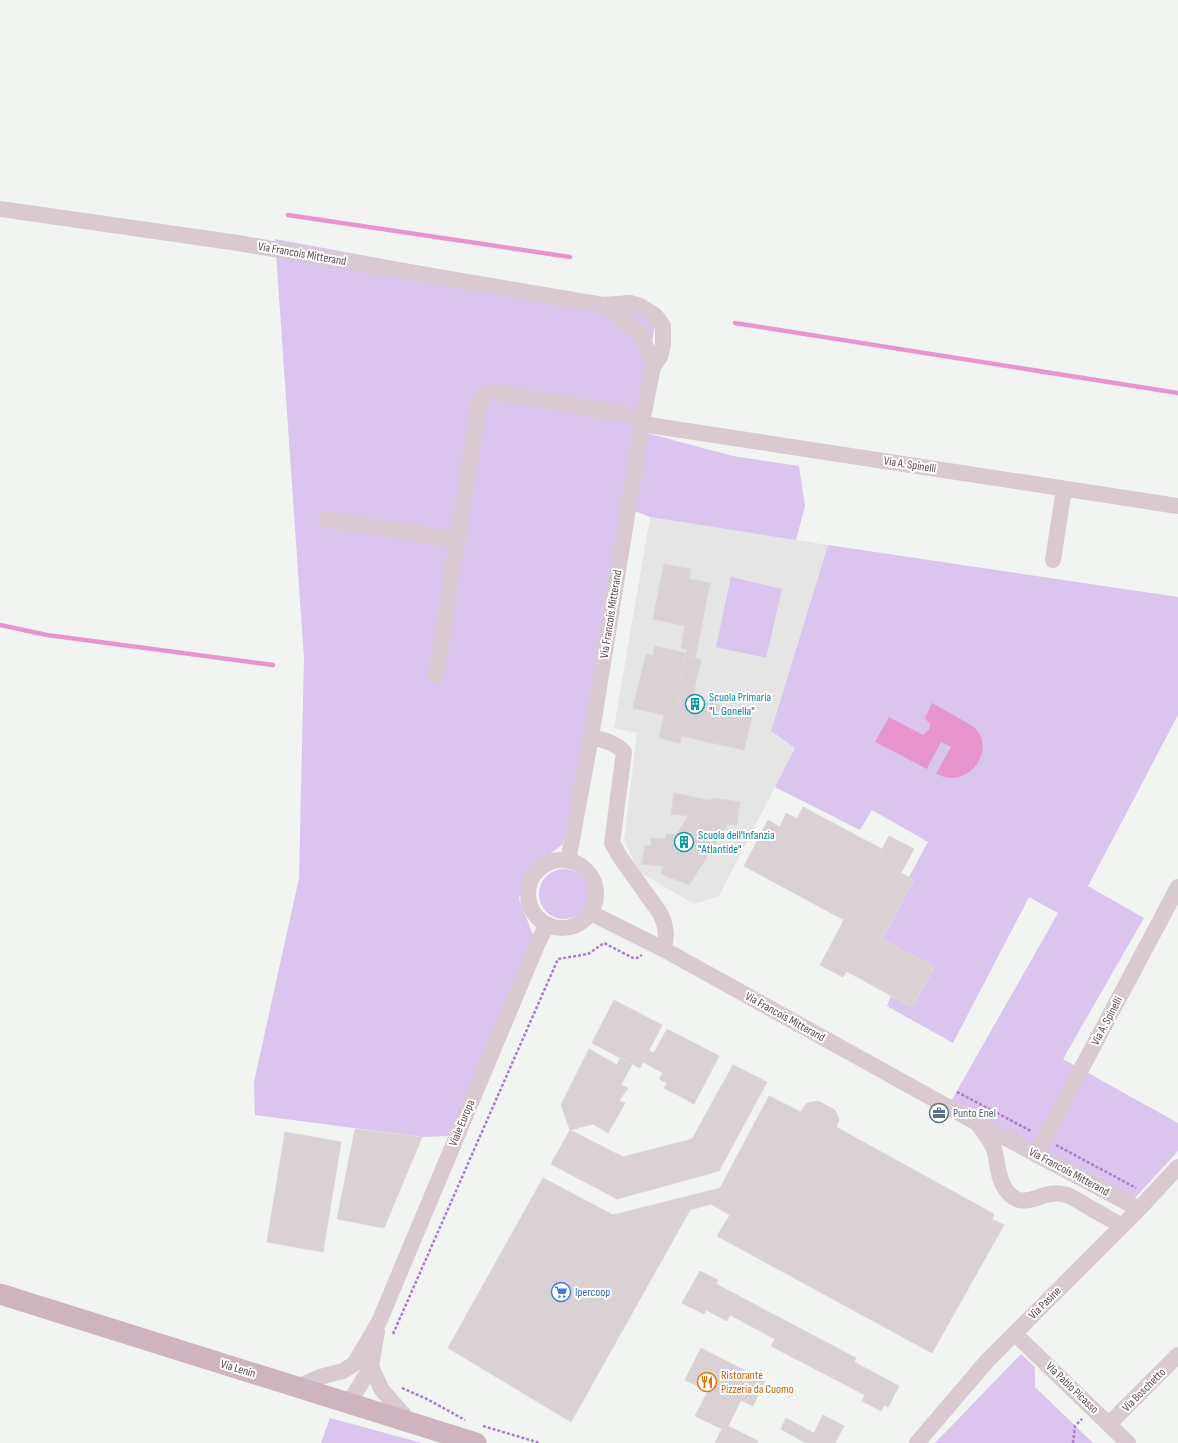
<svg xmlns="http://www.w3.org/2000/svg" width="1178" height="1443" viewBox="0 0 1178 1443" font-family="'Sofia Sans Condensed',sans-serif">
<rect width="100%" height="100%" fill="#f2f4f2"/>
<path fill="#e4e5e4" d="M650,517L828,545L771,731L795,748L719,896L694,904L639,872L624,840L637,733L614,728Z"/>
<path fill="#d9c5ee" d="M275,239L658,310L635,430L733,456L799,466L805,506L796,540L650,517L622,506L589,726L563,844L542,860L525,875L519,899L537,945L448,1136L422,1137L255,1115L254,1082L299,878L304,658Z
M828,545L1178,597V715L1088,886L1144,918L1063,1059L1178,1123V1151L1133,1200L950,1103L1058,913L1029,897L953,1043L887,1006L891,996L912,1007L934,968L882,939L914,880L909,877L928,842L872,810L860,830L775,787L795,748L771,731Z
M731,577L782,589L766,658L716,647Z
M539 894a25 25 0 1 1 50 0a25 25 0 1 1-50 0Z
M1021,1354L1035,1367V1387L1093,1443H935Z
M330,1418L422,1443H321Z"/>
<path fill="#e895ce" d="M932,703C940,708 972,724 977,730C992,750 975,778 951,778C946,778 940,775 936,774L951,747L941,742L927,769L875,742L889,717L923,735L929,730L930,724L925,718Z"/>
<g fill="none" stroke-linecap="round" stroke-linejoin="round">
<path stroke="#e895ce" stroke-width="4.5" d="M288,215L570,257
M735,323L1178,393
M0,625L47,635L273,665"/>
</g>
<path fill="#d9d1d4" stroke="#ddd7d8" d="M664,564L691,569L689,579L710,583L695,659L685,656L687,649L681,648L685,626L653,619Z
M655,646L686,653L679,684L682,685L677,708L666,706L664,715L633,708L646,654L653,656Z
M685,656L701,660L693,695L703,697L702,701L753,713L744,750L681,736L680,743L659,738L666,706L677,708L682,685L679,684Z
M674,793L712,801V798L740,802L737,825L728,824L689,885L661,874L663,866L642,864L645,845L651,846V838L666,839V834L676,835L688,816L671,814Z
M803,807L882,849L844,920L744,866L768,820L780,827L786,813L797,819Z
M889,836L914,849L901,873L914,880L882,939L868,931L843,977L820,965Z
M868,931L934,967L912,1007L846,971Z
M614,1000L662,1025L640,1068L592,1043Z
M667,1029L719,1056L694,1104L664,1088L667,1083L659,1079L663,1073L643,1062L649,1051L654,1053Z
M589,1049L617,1065L620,1058L632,1064L621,1085L628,1088L619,1101L625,1103L608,1133L593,1124L570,1130L561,1105Z
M733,1065L767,1082L719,1171L617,1199L551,1164L570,1130L623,1157L692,1139Z
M769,1096L801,1112L807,1103L818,1101L835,1110L839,1120L836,1127L994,1214L992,1219L1004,1225L932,1353L717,1236L730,1215L711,1204L690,1210L571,1422L448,1348L543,1178L613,1215L720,1188Z
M355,1129L422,1137L384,1228L337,1219Z
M285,1132L341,1142L323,1252L267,1242Z
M700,1271L718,1280L716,1284L856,1358L854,1362L899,1386L888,1407L884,1405L881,1411L862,1401L865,1395L771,1346L775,1339L730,1315L727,1321L706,1310L704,1314L682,1303Z
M701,1348L765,1381L753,1406L741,1400L728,1426L758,1441L757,1443H715L722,1429L695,1416L708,1391L685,1380Z
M823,1415L844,1426L835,1443H806L781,1429L786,1418L814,1433Z"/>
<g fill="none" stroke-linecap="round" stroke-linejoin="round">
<path stroke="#ac7eca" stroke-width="2.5" stroke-dasharray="3 2" stroke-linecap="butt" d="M957,1092L1031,1131
M1056,1145L1136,1188
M393,1334L558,959L588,954L604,943L633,958H637L642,955
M402,1388L427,1399L465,1420
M483,1426L540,1443
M1073,1443L1075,1426L1082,1419"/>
<path stroke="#d8cad0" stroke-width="16" d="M0,209L238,243L603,305L630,303L640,306L655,315L663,326V345L660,357L653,367L643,417L591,737L568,861
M603,305L624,319L643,338L653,367
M642,424L1178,506
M326,519L457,540
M1053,560L1064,489
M436,675L479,404L485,394L495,392L643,417
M591,737C604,740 614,742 624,752L612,843L620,857L660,913C666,925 668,937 663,949
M528 894a34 34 0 1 1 68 0a34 34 0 1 1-68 0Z
M591,913L663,949L977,1123
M1036,1154L1178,887
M1122,1226C1110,1219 1099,1213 1087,1206C1079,1201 1071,1195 1062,1194C1041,1189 1024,1214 1006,1190C997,1178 998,1162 994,1149C990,1139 983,1131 977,1123L1139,1209
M377,1331L371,1367L382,1390L410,1422
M1015,1334L1128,1443
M297,1387L320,1377L343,1371L354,1364L379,1322L537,945L547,924
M349,1403L371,1367
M1109,1424L1178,1355
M917,1443L987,1361L1139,1209L1178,1167"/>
<path stroke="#ceb4bf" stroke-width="21" d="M0,1294L476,1443"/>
</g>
<defs>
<g id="building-ring" transform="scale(1)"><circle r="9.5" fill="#fff" stroke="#0f9aa8" stroke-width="1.5"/><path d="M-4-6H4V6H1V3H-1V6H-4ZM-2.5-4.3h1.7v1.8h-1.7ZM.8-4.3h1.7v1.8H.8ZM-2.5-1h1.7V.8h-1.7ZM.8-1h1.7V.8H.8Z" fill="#0f9aa8"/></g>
<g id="office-ring" transform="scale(1)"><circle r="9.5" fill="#fff" stroke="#5c6f8a" stroke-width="1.5"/><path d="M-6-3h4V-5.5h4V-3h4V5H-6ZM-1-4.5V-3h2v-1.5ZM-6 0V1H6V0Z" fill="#5c6f8a"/></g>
<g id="supermarket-ring" transform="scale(1)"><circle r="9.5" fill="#fff" stroke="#3f7fe0" stroke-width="1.5"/><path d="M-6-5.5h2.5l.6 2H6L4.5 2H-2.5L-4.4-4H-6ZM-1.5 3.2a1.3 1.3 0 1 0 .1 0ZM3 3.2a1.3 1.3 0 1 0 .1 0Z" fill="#3f7fe0"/></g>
<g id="restaurant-ring" transform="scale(1)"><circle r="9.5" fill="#fff" stroke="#e8710a" stroke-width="1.5"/><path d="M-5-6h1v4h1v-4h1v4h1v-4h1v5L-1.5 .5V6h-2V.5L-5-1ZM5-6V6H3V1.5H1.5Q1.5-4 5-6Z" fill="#e8710a"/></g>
</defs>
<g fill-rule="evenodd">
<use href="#building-ring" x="695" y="704"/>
<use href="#building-ring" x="684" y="842"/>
<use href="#office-ring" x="939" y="1113"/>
<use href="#supermarket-ring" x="561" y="1292"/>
<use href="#restaurant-ring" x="707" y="1382"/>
</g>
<g text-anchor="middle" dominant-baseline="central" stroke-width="4" stroke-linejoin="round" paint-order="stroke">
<g font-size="12" fill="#5f4b53" stroke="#fff">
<text transform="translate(302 254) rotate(10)">Via Francois Mitterand</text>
<text transform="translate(910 465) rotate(9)">Via A. Spinelli</text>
<text transform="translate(611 614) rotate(-81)">Via Francois Mitterand</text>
<text transform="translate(785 1017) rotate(29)">Via Francois Mitterand</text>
<text transform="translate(1107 1021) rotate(-62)">Via A. Spinelli</text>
<text transform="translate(462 1123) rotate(-67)">Viale Europa</text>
<text transform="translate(1069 1172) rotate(28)">Via Francois Mitterand</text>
<text transform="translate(1045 1303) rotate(-45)">Via Pasine</text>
<text transform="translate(238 1369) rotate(17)">Via Lenin</text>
<text transform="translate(1072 1388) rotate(44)">Via Pablo Picasso</text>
<text transform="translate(1144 1390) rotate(-45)">Via Boschetto</text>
</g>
<g font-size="12" fill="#0d838f" stroke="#fff" text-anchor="start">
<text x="709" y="697">Scuola Primaria<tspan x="709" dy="14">"L. Gonella"</tspan></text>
<text x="698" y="835">Scuola dell'Infanzia<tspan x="698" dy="14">"Atlantide"</tspan></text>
</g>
<g font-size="12" fill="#4e5e75" stroke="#fff" text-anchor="start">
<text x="953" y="1113">Punto Enel</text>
</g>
<g font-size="12" fill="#366cbe" stroke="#fff" text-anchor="start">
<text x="575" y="1292">Ipercoop</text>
</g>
<g font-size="12" fill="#c56008" stroke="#fff" text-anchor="start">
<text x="721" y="1375">Ristorante<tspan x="721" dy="14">Pizzeria da Cuomo</tspan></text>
</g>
</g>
</svg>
